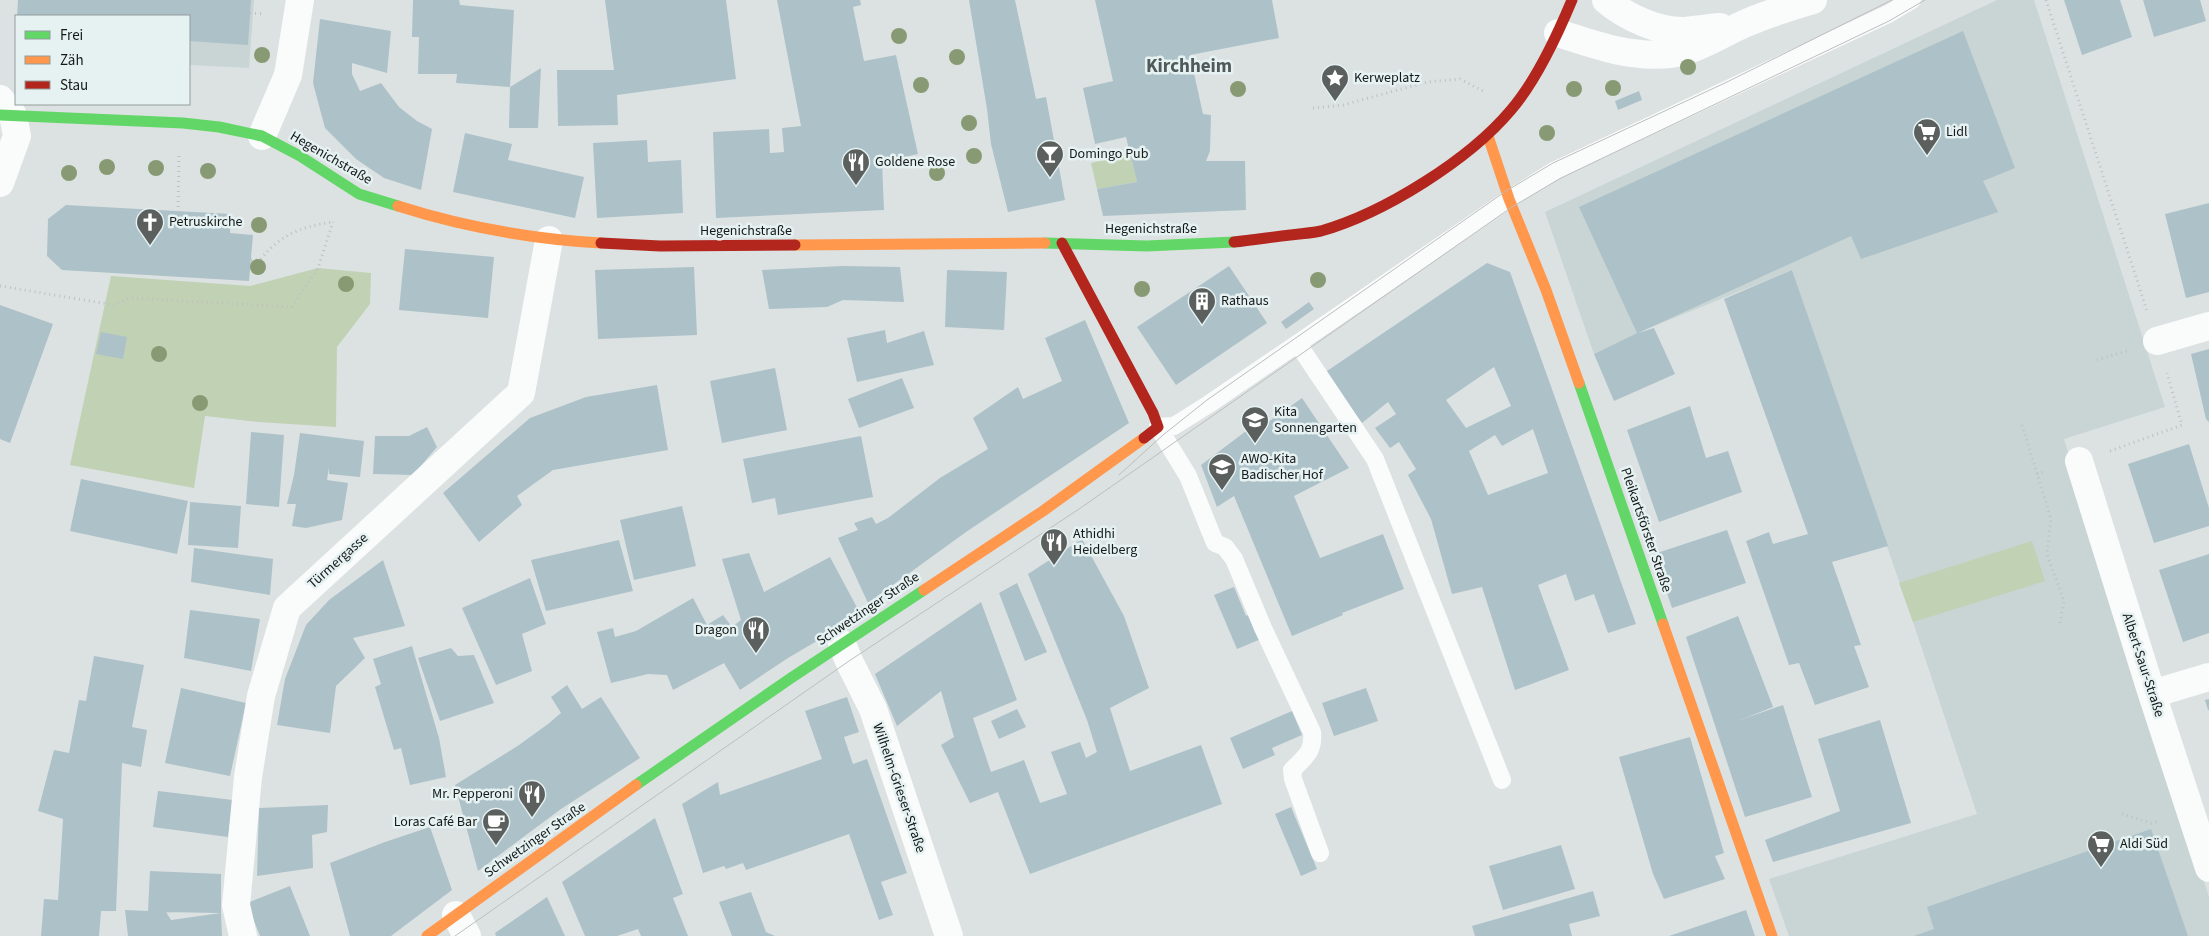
<svg xmlns="http://www.w3.org/2000/svg" width="2209" height="936" viewBox="0 0 2209 936" font-family="'Source Sans 3',sans-serif">
<rect width="100%" height="100%" fill="#dce2e2"/>
<path fill="#c8d5d4" d="M103,0H254L249,68L189,65V16H102Z
M1997,0H2034L2165,407L2064,439L2209,897V936H1789L1769,879L1977,814L1913,622L1792,270L1637,333L1594,354L1545,212Z"/>
<path fill="#c1d1b4" d="M1130,154L1137,182L1097,189L1091,163Z
M318,268L371,273L370,304L337,347L336,427L259,422L205,416L194,488L70,465L111,276L250,286Z
M2032,541L2045,581L1913,622L1899,583Z"/>
<path fill="#adc1c8" fill-rule="evenodd" d="M18,0H251L248,45L189,41V16H17Z
M413,0H459L460,5L514,10L510,87L456,83L457,74H418L419,37H412Z
M605,0H726L736,79L617,95L618,125L558,126L557,70H614Z
M777,0H860L861,5L853,7L864,61L896,55L918,154L882,162L884,210L716,218L713,132L769,129L770,153L784,152L782,128L801,126Z
M969,0H1015L1036,99L1046,97L1065,200L1008,212L991,144L987,109Z
M1095,0H1272L1279,38L1190,55L1203,114L1211,115L1210,151L1206,161H1245L1246,210L1103,216L1097,189L1137,182L1126,137L1095,144L1083,88L1113,81Z
M2064,0H2120L2132,37L2082,55Z
M2143,0H2200L2206,21L2154,37Z
M320,19L391,31L387,73L352,63V74L360,91L381,83L399,107L417,121L432,129L421,190L384,178L356,159L325,128L313,83Z
M1963,31L2015,168L1983,181L1998,212L1861,259L1851,236L1638,333L1654,328L1675,374L1614,401L1594,354L1637,333L1579,207Z
M541,68L538,128H509L510,87Z
M1639,91L1642,100L1618,110L1615,101Z
M465,133L512,144L508,160L584,177L575,218L453,192Z
M647,140L648,162L681,160L683,213L597,218L593,143Z
M2209,203V292L2186,298L2165,214Z
M66,205L231,214L230,233L253,235L249,281L62,270L47,256L48,219Z
M405,249L494,257L488,318L399,310Z
M1487,263L1510,272L1636,624L1608,633L1594,594L1575,601L1566,574L1538,585L1569,670L1515,690L1482,587L1452,594L1431,519L1408,475L1416,469L1399,442L1390,448L1375,428L1396,414L1388,402L1362,423L1324,373ZM1494,367L1511,406L1466,428L1446,400ZM1533,429L1548,473L1488,495L1469,451L1495,435L1502,446Z
M843,266L900,267L904,302L843,300L827,307L769,309L762,270Z
M1229,266L1267,323L1176,385L1137,327Z
M694,267L697,335L598,339L595,270Z
M947,270L1007,272L1004,330L945,327Z
M1792,270L1888,546L1832,562L1861,645L1854,646L1869,687L1815,705L1799,663L1789,665L1746,541L1769,532L1773,544L1808,534L1724,299Z
M1309,302L1314,309L1286,329L1281,322Z
M0,305L53,324L10,443L0,439Z
M1085,320L1129,423L966,532L868,603L838,538L858,530L854,523L872,517L876,524L888,518L940,478L988,449L973,418L1018,387L1023,399L1062,381L1045,338Z
M885,330L887,343L924,331L934,365L857,382L847,338Z
M101,332L127,337L123,359L96,354Z
M2209,349V422L2206,419L2191,354Z
M775,368L787,430L722,443L710,381Z
M902,378L914,408L859,428L848,399Z
M657,385L668,450L553,470L517,496L522,505L479,542L443,493L530,418L586,397Z
M1302,398L1349,468L1294,496L1320,558L1383,534L1404,589L1342,613L1343,615L1292,636L1234,496L1217,507L1201,465L1262,419L1264,425Z
M1690,406L1706,458L1728,451L1742,492L1659,522L1627,430Z
M427,427L437,447L413,475L373,474L375,436H409Z
M251,432L284,435L279,507L246,504Z
M300,433L364,441L360,477L329,474V467L327,480L348,483L342,520L306,528L292,526L296,504H287L294,475Z
M861,436L873,497L778,515L775,498L752,503L743,459Z
M2189,444L2209,508V526L2154,543L2128,464Z
M81,479L188,501L177,554L70,531Z
M190,502L241,506L238,548L188,545Z
M682,506L696,566L634,580L620,520Z
M1727,530L1746,583L1672,608L1654,554Z
M1082,539L1124,616L1149,688L1110,708L1130,771L1201,745L1222,804L1030,874L998,792L970,803L941,745L954,737L941,691L897,726L875,674L981,602L1017,700L973,718L991,772L1024,760L1040,803L1067,794L1051,752L1080,742L1086,758L1097,752L1087,720L1028,574Z
M619,540L633,591L546,611L531,560Z
M194,548L273,559L270,595L191,582Z
M749,553L764,592L830,557L861,615L788,658L740,690L724,663L673,690L667,675L648,674L611,683L597,632L613,628L615,637L636,631L693,598L707,625L723,615L732,627L741,620L722,559Z
M2209,554V633L2183,642L2159,570Z
M383,560L405,626L353,638L365,658L336,686L330,733L277,725L285,679L306,625L329,600Z
M530,578L546,624L522,634L532,671L496,685L462,608Z
M1017,583L1047,652L1025,661L999,593Z
M1234,587L1246,616L1250,614L1261,639L1237,649L1214,595Z
M190,610L260,619L251,671L184,658Z
M1738,616L1773,707L1740,720L1783,705L1812,797L1745,817L1686,637Z
M412,646L439,738L446,777L410,785L401,748L394,750L375,687L381,684L373,659Z
M451,648L458,656L474,655L494,703L440,721L418,658Z
M94,656L144,665L132,727L147,730L141,767L122,763L116,911H101L99,936H41L44,899L58,900L63,819L38,811L54,750L69,753L79,700L86,701Z
M567,685L582,709L601,697L640,758L561,809L478,871L455,785L519,745L548,724L561,713L551,697Z
M181,688L246,703L230,776L165,763Z
M1366,688L1378,721L1334,736L1322,703Z
M847,697L859,732L844,737L853,764L867,759L907,873L881,882L893,915L879,920L849,834L746,870L743,863L726,869L724,866L703,873L682,804L718,782L720,795L822,759L805,711Z
M2209,699V710H2208L2205,700Z
M1017,709L1026,727L999,739L991,721Z
M1292,711L1302,735L1272,748L1275,755L1243,769L1230,738Z
M1880,720L1911,823L1773,862L1765,840L1840,811L1818,739Z
M1690,737L1724,853L1715,856L1725,879L1664,899L1653,874L1619,757Z
M158,791L233,800L228,837L153,827Z
M328,805L327,832L312,835L313,868L257,876L259,808Z
M1291,807L1317,869L1301,876L1275,814Z
M655,818L683,894L673,898L688,936H641L638,929L617,936H585L562,882Z
M430,827L452,890L391,936H350L330,863L385,842Z
M2151,829L2188,936H1914L1934,929L1927,907Z
M1561,845L1575,889L1503,910L1489,866Z
M150,871L221,874V913L161,912H166L171,920L221,913L222,936H128L125,910L148,911Z
M290,886L310,936H260L247,903Z
M1593,891L1600,916L1569,924L1572,936H1475L1472,926Z
M751,892L766,932L775,936H732L719,902Z
M547,897L565,936H496L495,933Z
M1746,910L1755,936H1669Z"/>
<g fill="none" stroke-linecap="round" stroke-linejoin="round">
<path stroke="#bfc0c0" stroke-width="3" stroke-dasharray="1 4" stroke-linecap="butt" d="M2046,0L2147,311
M250,13L265,14
M1313,108L1343,105L1427,82L1460,79L1483,91
M178,212L179,155
M251,260H260C281,234 300,227 333,222
M0,286L114,305L131,298L292,307L318,268L333,222
M2097,360L2127,351
M2022,425L2051,519L2047,554L2064,601L2060,623
M2110,451L2182,425L2167,373
M2037,474L2046,471
M2122,814L2151,823L2160,821"/>
<path stroke="#fafbfb" stroke-width="18" d="M1298,344L1375,459L1502,780
M1158,427L1174,426L1209,404L1509,199L1554,171L1888,14L1912,0
M1158,427L1188,476L1215,543L1225,547L1234,559L1263,628L1312,732C1314,752 1305,757 1292,770L1293,779L1320,853"/>
<path stroke="#fafbfb" stroke-width="28" d="M1606,0C1626,17 1658,32 1685,31C1696,30 1708,28 1720,27
M1558,33C1594,45 1631,58 1670,54C1696,51 1721,34 1744,24C1766,14 1790,7 1813,0
M0,99L13,115L17,136L0,183
M262,136L288,75L300,0
M2157,341L2209,326
M2079,461L2152,694L2209,868
M842,644L849,661L873,709L949,936
M2152,694L2209,677
M456,915L467,936
M243,936L236,905L248,777L261,696L287,608L521,393L549,240"/>
<path stroke="#63d668" stroke-width="11" d="M0,115L183,123L219,127L262,136L300,156L359,194L398,206
M1045,243L1147,246L1234,242
M1579,383L1663,624
M636,785L791,678L924,590"/>
<path stroke="#ff974d" stroke-width="11" d="M1488,136L1509,199L1546,290L1579,383
M398,206C464,227 532,239 601,243
M795,245L1045,243
M924,590L1043,511L1144,438
M1663,624L1772,936
M427,936L636,785"/>
<path stroke="#b3261e" stroke-width="11" d="M1234,242C1253,240 1272,237 1290,235C1300,234 1311,233 1321,231C1384,213 1469,160 1511,110C1537,80 1557,36 1572,0
M601,243L660,246L795,245
M1062,243L1153,413L1158,427L1144,438"/>
<path stroke="#bdbdbd" stroke-width="1" d="M1119,475L1163,435L1207,400L1506,191L1553,163L1727,82L1892,0
M455,936L849,661L1079,509L1512,207L1561,178L1889,21L1925,0"/>
</g>
<g fill="#889a73">
<circle cx="899" cy="36" r="8"/>
<circle cx="262" cy="55" r="8"/>
<circle cx="957" cy="57" r="8"/>
<circle cx="1688" cy="67" r="8"/>
<circle cx="921" cy="85" r="8"/>
<circle cx="1613" cy="88" r="8"/>
<circle cx="1238" cy="89" r="8"/>
<circle cx="1574" cy="89" r="8"/>
<circle cx="969" cy="123" r="8"/>
<circle cx="1547" cy="133" r="8"/>
<circle cx="974" cy="156" r="8"/>
<circle cx="107" cy="167" r="8"/>
<circle cx="156" cy="168" r="8"/>
<circle cx="208" cy="171" r="8"/>
<circle cx="69" cy="173" r="8"/>
<circle cx="937" cy="173" r="8"/>
<circle cx="259" cy="225" r="8"/>
<circle cx="258" cy="267" r="8"/>
<circle cx="1318" cy="280" r="8"/>
<circle cx="346" cy="284" r="8"/>
<circle cx="1142" cy="289" r="8"/>
<circle cx="159" cy="354" r="8"/>
<circle cx="200" cy="403" r="8"/>
</g>
<defs>
<g id="sight-pin" transform="scale(1.4375)"><path d="M0 17L-7.5 6A9.5 9.5 0 1 1 7.5 6Z" fill="#5b605f" stroke="#e6f2f2"/><path d="M0-6L1.8-2.2L6-1.7L2.9 1.2L3.7 5.4L0 3.3L-3.7 5.4L-2.9 1.2L-6-1.7L-1.8-2.2Z" fill="#fff"/></g>
<g id="supermarket-pin" transform="scale(1.4375)"><path d="M0 17L-7.5 6A9.5 9.5 0 1 1 7.5 6Z" fill="#5b605f" stroke="#e6f2f2"/><path d="M-6-5.5h2.5l.6 2H6L4.5 2H-2.5L-4.4-4H-6ZM-1.5 3.2a1.3 1.3 0 1 0 .1 0ZM3 3.2a1.3 1.3 0 1 0 .1 0Z" fill="#fff"/></g>
<g id="bar-pin" transform="scale(1.4375)"><path d="M0 17L-7.5 6A9.5 9.5 0 1 1 7.5 6Z" fill="#5b605f" stroke="#e6f2f2"/><path d="M-6-5H6L.8 .8V4.5H3.5V6h-7V4.5H-.8V.8Z" fill="#fff"/></g>
<g id="restaurant-pin" transform="scale(1.4375)"><path d="M0 17L-7.5 6A9.5 9.5 0 1 1 7.5 6Z" fill="#5b605f" stroke="#e6f2f2"/><path d="M-5-6h1v4h1v-4h1v4h1v-4h1v5L-1.5 .5V6h-2V.5L-5-1ZM5-6V6H3V1.5H1.5Q1.5-4 5-6Z" fill="#fff"/></g>
<g id="church-pin" transform="scale(1.4375)"><path d="M0 17L-7.5 6A9.5 9.5 0 1 1 7.5 6Z" fill="#5b605f" stroke="#e6f2f2"/><path d="M-1.2-6h2.4v3.5h3.3v2.4h-3.3V6h-2.4V-.1h-3.3v-2.4h3.3Z" fill="#fff"/></g>
<g id="building-pin" transform="scale(1.4375)"><path d="M0 17L-7.5 6A9.5 9.5 0 1 1 7.5 6Z" fill="#5b605f" stroke="#e6f2f2"/><path d="M-4-6H4V6H1V3H-1V6H-4ZM-2.5-4.3h1.7v1.8h-1.7ZM.8-4.3h1.7v1.8H.8ZM-2.5-1h1.7V.8h-1.7ZM.8-1h1.7V.8H.8Z" fill="#fff"/></g>
<g id="school-pin" transform="scale(1.4375)"><path d="M0 17L-7.5 6A9.5 9.5 0 1 1 7.5 6Z" fill="#5b605f" stroke="#e6f2f2"/><path d="M0-5L7-2L0 1L-7-2ZM-4 1L0 2.5L4 1V4Q0 6-4 4Z" fill="#fff"/></g>
<g id="cafe-pin" transform="scale(1.4375)"><path d="M0 17L-7.5 6A9.5 9.5 0 1 1 7.5 6Z" fill="#5b605f" stroke="#e6f2f2"/><path d="M-5.5-4.5H6V0H3Q3 3.5 0 3.5H-2.5Q-5.5 3.5-5.5 0ZM3-3.2v2h1.7v-2ZM-6 4.5H4V6H-6Z" fill="#fff"/></g>
</defs>
<g fill-rule="evenodd">
<use href="#sight-pin" x="1335" y="78"/>
<use href="#supermarket-pin" x="1927" y="132"/>
<use href="#bar-pin" x="1050" y="154"/>
<use href="#restaurant-pin" x="856" y="162"/>
<use href="#church-pin" x="150" y="222"/>
<use href="#building-pin" x="1202" y="301"/>
<use href="#school-pin" x="1255" y="420"/>
<use href="#school-pin" x="1222" y="467"/>
<use href="#restaurant-pin" x="1054" y="542"/>
<use href="#restaurant-pin" x="756" y="630"/>
<use href="#restaurant-pin" x="532" y="794"/>
<use href="#cafe-pin" x="496" y="822"/>
<use href="#supermarket-pin" x="2101" y="844"/>
</g>
<g text-anchor="middle" dominant-baseline="central" stroke-width="5" stroke-linejoin="round" paint-order="stroke">
<g font-size="14" fill="#151a19" stroke="#e6f2f2" text-anchor="start">
<text x="1354" y="78">Kerweplatz</text>
<text x="1946" y="132">Lidl</text>
<text x="1069" y="154">Domingo Pub</text>
<text x="875" y="162">Goldene Rose</text>
<text x="169" y="222">Petruskirche</text>
<text x="1221" y="301">Rathaus</text>
<text x="1274" y="412">Kita<tspan x="1274" dy="16">Sonnengarten</tspan></text>
<text x="1241" y="459">AWO-Kita<tspan x="1241" dy="16">Badischer Hof</tspan></text>
<text x="1073" y="534">Athidhi<tspan x="1073" dy="16">Heidelberg</tspan></text>
<text x="737" y="630" text-anchor="end">Dragon</text>
<text x="513" y="794" text-anchor="end">Mr. Pepperoni</text>
<text x="477" y="822" text-anchor="end">Loras Café Bar</text>
<text x="2120" y="844">Aldi Süd</text>
</g>
<g font-size="14" fill="#151a19" stroke="#e6f2f2">
<text transform="translate(331 158) rotate(30)">Hegenichstraße</text>
<text x="1151" y="229">Hegenichstraße</text>
<text x="746" y="231">Hegenichstraße</text>
<text transform="translate(1646 530) rotate(71)">Pleikartsförster Straße</text>
<text transform="translate(338 561) rotate(-42)">Türmergasse</text>
<text transform="translate(868 609) rotate(-34)">Schwetzinger Straße</text>
<text transform="translate(2143 665) rotate(72)">Albert-Saur-Straße</text>
<text transform="translate(899 788) rotate(71)">Wilhelm-Grieser-Straße</text>
<text transform="translate(535 840) rotate(-35)">Schwetzinger Straße</text>
</g>
<g font-size="19" font-weight="bold" fill="#4f5a59" stroke="#e6f2f2">
<text x="1189" y="66">Kirchheim</text>
</g>
</g>
<rect x="15" y="15" width="175" height="90" fill="#e6f2f2" stroke="#929c9b"/>
<rect x="25" y="31" width="25" height="8" fill="#63d668" stroke="#929c9b"/>
<text x="60" y="40" font-size="15" fill="#151a19">Frei</text>
<rect x="25" y="56" width="25" height="8" fill="#ff974d" stroke="#929c9b"/>
<text x="60" y="65" font-size="15" fill="#151a19">Zäh</text>
<rect x="25" y="81" width="25" height="8" fill="#b3261e" stroke="#929c9b"/>
<text x="60" y="90" font-size="15" fill="#151a19">Stau</text>
</svg>
